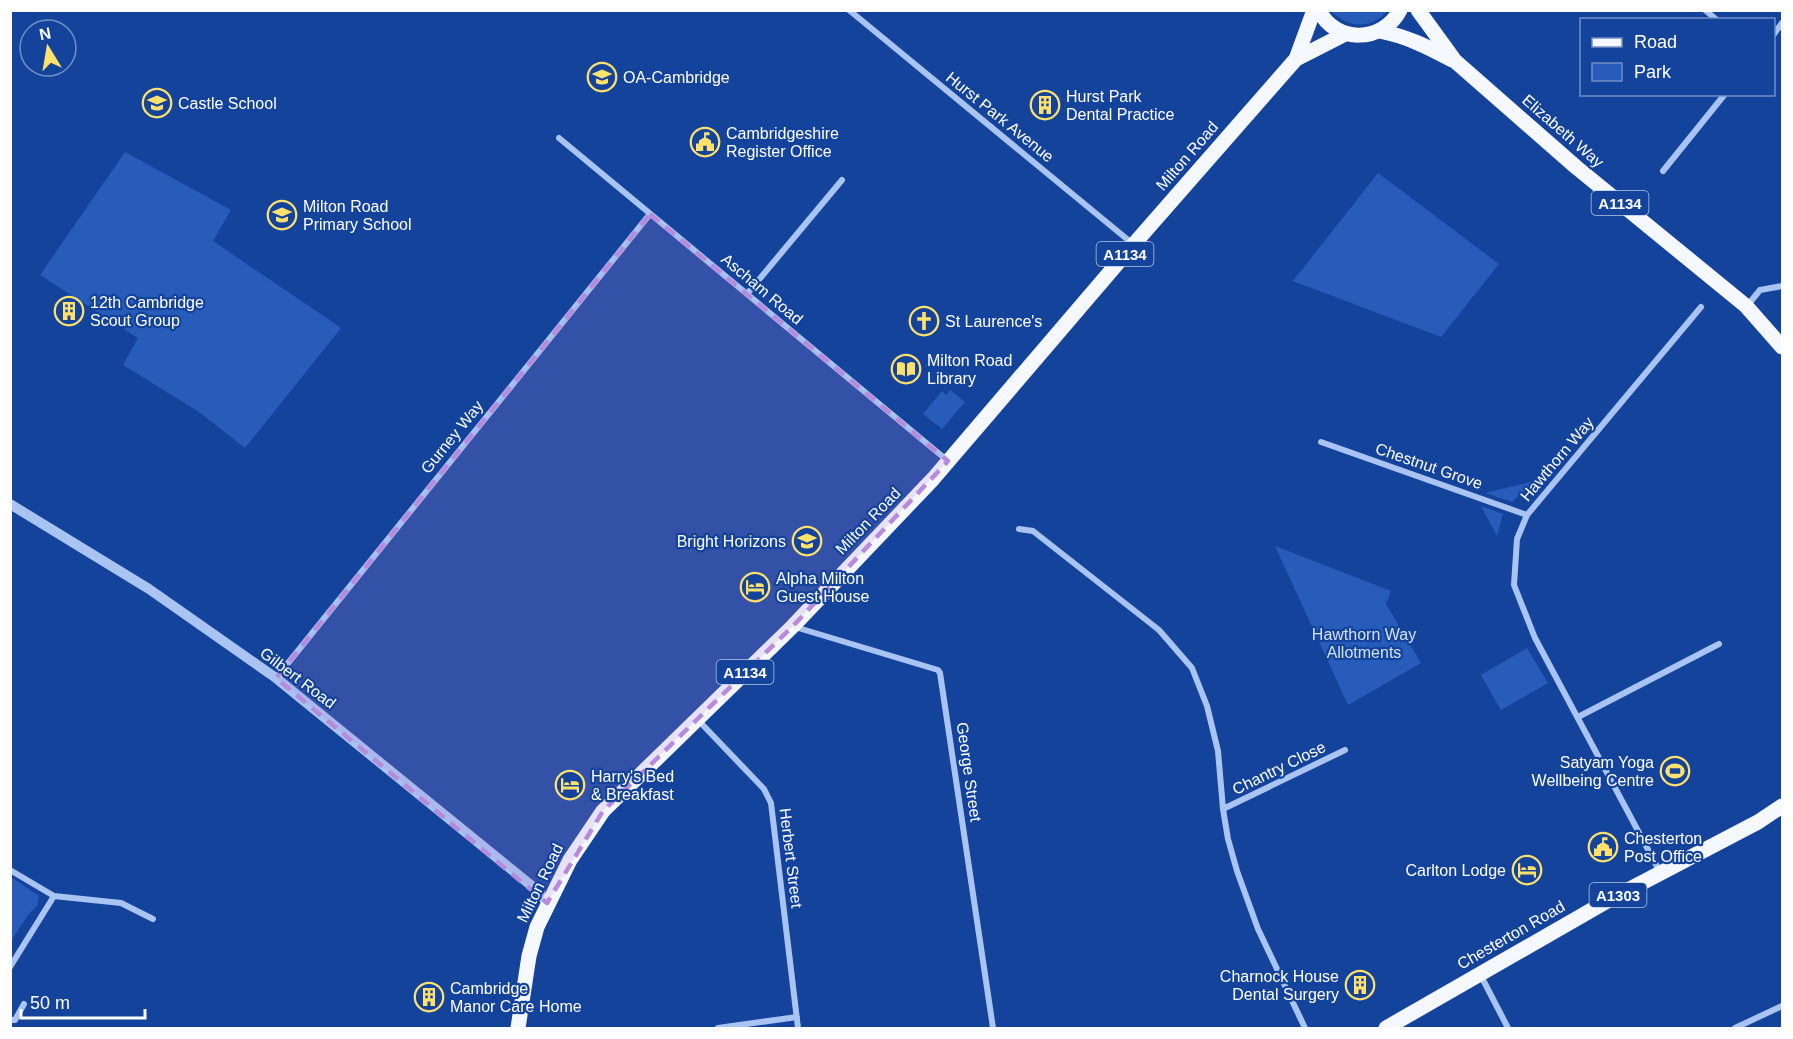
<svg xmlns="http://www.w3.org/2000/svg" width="1793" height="1039" viewBox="0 0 1793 1039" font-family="Arial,sans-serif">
<rect width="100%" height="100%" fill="#14439c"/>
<path fill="#275cba" d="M1331,11H1387C1371,30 1348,28 1331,11Z
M125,152L231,210L213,241L341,328L245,448L199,412L123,365L138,338L40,275Z
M1378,173L1499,264L1441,337L1293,281Z
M950,390L965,402L942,429L923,414L942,391L946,395Z
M1535,481L1512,502L1485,493Z
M1481,506L1503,514L1497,536Z
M1275,546L1391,591L1386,604L1421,663L1348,705Z
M1527,648L1548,683L1501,710L1481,675Z
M11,877L39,896L37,906L28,915L11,941Z"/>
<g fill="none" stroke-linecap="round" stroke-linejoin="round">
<path stroke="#a9c4f3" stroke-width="6" d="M849,10L1133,244
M1705,10L1717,20
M1774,34L1782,23
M559,138L948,461
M1663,171L1725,94
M747,294L842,180
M1747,306L1760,290L1782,286
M1321,442L1527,515
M1019,529L1033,531L1159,630L1192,668L1207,706L1218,751L1223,809L1228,839L1237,871L1258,929L1305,1028
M795,627L938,670L940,673L993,1028
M276,678L650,214
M1578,717L1719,644
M698,720L764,789L771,803L798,1028
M1223,809L1345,750
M10,870L54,896L121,903L153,919
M1660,872L1535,638L1514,585L1517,539L1527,515L1701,307
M10,967L54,896
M1480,974L1508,1028
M10,1020H15L24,1004
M718,1028L797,1017
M1735,1028L1782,1006"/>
<path stroke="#a9c4f3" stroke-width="10" d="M10,504L149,589L276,678L538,891L547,903"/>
<path stroke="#f6f8ff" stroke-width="15" d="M1319,10C1335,44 1383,43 1400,10
M1418,10L1455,61L1576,167L1746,306L1782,347
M1379,31C1406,36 1428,47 1452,60
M1296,59L1345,34
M518,1028L529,956L537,927L570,860L603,811L793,626L933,479L1134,244L1296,59L1314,10
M1386,1028L1609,900L1758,822L1782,806"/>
</g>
<path fill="#b68bdc" fill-opacity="0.2" stroke="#b68bdc" stroke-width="4.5" stroke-dasharray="12 8" stroke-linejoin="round" d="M650,214L948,461L793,626L603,811L547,903L276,678Z"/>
<defs>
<g id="school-ring" transform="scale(1.5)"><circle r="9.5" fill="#14439c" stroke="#ffe16c" stroke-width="1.5"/><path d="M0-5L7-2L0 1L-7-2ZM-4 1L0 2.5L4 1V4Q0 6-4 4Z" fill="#ffe16c"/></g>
<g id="building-ring" transform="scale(1.5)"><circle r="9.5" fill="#14439c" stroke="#ffe16c" stroke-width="1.5"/><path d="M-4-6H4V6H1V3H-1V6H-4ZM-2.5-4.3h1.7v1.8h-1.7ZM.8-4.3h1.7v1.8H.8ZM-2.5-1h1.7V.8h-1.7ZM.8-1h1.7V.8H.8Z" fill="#ffe16c"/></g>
<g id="civic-ring" transform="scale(1.5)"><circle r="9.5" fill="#14439c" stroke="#ffe16c" stroke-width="1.5"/><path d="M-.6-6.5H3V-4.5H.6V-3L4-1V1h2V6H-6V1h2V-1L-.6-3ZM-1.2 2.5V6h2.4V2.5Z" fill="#ffe16c"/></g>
<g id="church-ring" transform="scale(1.5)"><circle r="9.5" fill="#14439c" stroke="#ffe16c" stroke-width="1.5"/><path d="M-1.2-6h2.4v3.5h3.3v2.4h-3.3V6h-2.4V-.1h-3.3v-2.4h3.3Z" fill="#ffe16c"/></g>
<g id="library-ring" transform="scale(1.5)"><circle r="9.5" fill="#14439c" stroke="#ffe16c" stroke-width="1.5"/><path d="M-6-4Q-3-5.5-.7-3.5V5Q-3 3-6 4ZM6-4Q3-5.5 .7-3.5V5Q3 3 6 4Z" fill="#ffe16c"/></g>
<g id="hotel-ring" transform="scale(1.5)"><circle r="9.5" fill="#14439c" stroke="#ffe16c" stroke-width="1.5"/><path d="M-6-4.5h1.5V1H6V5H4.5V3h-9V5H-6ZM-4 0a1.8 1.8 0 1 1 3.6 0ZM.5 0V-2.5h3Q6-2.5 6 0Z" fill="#ffe16c"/></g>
<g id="stadium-ring" transform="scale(1.5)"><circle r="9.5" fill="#14439c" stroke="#ffe16c" stroke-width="1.5"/><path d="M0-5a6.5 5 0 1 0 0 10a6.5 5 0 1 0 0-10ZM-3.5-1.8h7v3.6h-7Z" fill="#ffe16c"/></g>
</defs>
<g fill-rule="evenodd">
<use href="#school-ring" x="602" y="77"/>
<use href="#school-ring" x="157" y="103"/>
<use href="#building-ring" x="1045" y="105"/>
<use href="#civic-ring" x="705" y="142"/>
<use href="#school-ring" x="282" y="215"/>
<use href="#building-ring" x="69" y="311"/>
<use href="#church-ring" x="924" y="321"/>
<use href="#library-ring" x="906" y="369"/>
<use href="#school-ring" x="807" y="541"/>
<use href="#hotel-ring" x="755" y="587"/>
<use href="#stadium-ring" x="1675" y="771"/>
<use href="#hotel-ring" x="570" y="785"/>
<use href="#civic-ring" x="1603" y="847"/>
<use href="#hotel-ring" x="1527" y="870"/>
<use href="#building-ring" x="1360" y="985"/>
<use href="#building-ring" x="429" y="997"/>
</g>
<g text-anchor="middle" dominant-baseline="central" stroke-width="4.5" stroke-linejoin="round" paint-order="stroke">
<g fill="#14439c" stroke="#b8c7e1" stroke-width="1.5">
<rect x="1591.5" y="191" width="57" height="24" rx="4.5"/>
<rect x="1096.5" y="242" width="57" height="24" rx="4.5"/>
<rect x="716.5" y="660" width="57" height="24" rx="4.5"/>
<rect x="1589.5" y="883" width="57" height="24" rx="4.5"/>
</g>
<g font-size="15" font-weight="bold" fill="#fff">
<text x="1620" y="203">A1134</text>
<text x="1125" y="254">A1134</text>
<text x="745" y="672">A1134</text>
<text x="1618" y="895">A1303</text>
</g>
<g font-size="16" fill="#fff" stroke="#14439c" text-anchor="start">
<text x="623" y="77">OA-Cambridge</text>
<text x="1066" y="96">Hurst Park<tspan x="1066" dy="18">Dental Practice</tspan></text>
<text x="178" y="103">Castle School</text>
<text x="726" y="133">Cambridgeshire<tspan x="726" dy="18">Register Office</tspan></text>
<text x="303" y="206">Milton Road<tspan x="303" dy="18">Primary School</tspan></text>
<text x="90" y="302">12th Cambridge<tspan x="90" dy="18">Scout Group</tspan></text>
<text x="945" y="321">St Laurence's</text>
<text x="927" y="360">Milton Road<tspan x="927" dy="18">Library</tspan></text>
<text x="786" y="541" text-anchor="end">Bright Horizons</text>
<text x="776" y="578">Alpha Milton<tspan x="776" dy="18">Guest House</tspan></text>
<text x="1654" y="762" text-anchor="end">Satyam Yoga<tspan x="1654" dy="18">Wellbeing Centre</tspan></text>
<text x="591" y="776">Harry's Bed<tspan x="591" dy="18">&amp; Breakfast</tspan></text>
<text x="1624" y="838">Chesterton<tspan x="1624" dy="18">Post Office</tspan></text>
<text x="1506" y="870" text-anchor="end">Carlton Lodge</text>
<text x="1339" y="976" text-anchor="end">Charnock House<tspan x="1339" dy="18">Dental Surgery</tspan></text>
<text x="450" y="988">Cambridge<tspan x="450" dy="18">Manor Care Home</tspan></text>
</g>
<g font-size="16" fill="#fff" stroke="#14439c">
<text transform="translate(1000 117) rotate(39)">Hurst Park Avenue</text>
<text transform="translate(1563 131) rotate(41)">Elizabeth Way</text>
<text transform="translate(1187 156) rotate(-49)">Milton Road</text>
<text transform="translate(762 289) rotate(40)">Ascham Road</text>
<text transform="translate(452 437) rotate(-51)">Gurney Way</text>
<text transform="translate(1557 459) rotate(-50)">Hawthorn Way</text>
<text transform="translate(1429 466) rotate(19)">Chestnut Grove</text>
<text transform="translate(868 521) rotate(-46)">Milton Road</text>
<text transform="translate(298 678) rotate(37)">Gilbert Road</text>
<text transform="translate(1279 768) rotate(-26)">Chantry Close</text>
<text transform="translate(969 772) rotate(82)">George Street</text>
<text transform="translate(791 858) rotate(83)">Herbert Street</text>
<text transform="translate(540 883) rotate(-64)">Milton Road</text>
<text transform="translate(1511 935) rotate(-30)">Chesterton Road</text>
</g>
<g font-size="16" fill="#d1e1fd" stroke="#14439c">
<text x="1364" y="634">Hawthorn Way<tspan x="1364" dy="18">Allotments</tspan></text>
</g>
</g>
<rect width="1793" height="1039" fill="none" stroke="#ffffff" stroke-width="24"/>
<rect x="1580" y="18" width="195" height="78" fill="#14439c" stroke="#728ec4" stroke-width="1.5"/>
<rect x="1592" y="38" width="30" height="9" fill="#f6f8ff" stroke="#728ec4" stroke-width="1.5"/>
<text x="1634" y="48" font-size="18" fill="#ffffff">Road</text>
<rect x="1592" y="63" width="30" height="18" fill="#275cba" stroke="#728ec4" stroke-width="1.5"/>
<text x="1634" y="78" font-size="18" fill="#ffffff">Park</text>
<g transform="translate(48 48) rotate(349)"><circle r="28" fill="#14439c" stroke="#728ec4" stroke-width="1.5"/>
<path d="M0-4.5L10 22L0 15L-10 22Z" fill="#ffe16c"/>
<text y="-9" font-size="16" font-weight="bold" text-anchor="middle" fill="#ffffff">N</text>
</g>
<path d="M21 1009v9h124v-9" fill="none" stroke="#ffffff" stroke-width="3"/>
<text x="30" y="1009" font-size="18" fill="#ffffff" stroke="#14439c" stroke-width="4.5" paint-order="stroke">50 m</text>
</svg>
